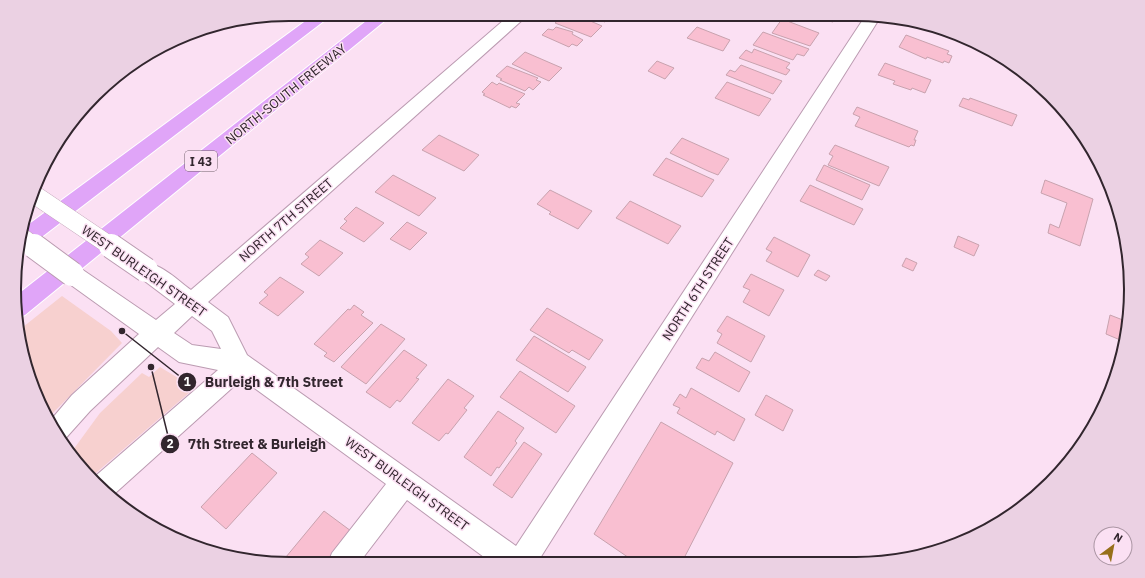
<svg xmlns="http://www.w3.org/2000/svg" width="1145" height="578" viewBox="0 0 1145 578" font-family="'IBM Plex Sans',sans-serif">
<rect width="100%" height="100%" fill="#fbe0f3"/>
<path fill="#f7d0cf" d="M62,296L111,331L122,343L48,418L42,410L18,331Z
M160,367L183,381L190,392L90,478L72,452L73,450L100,413L142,373L149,377Z"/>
<path fill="#f9bfd1" stroke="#c8a2ae" d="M570,14H574L602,26L591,37L555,23L562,17L565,19Z
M581,14H610L612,15L605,22Z
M805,15H838L833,22Z
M782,19L819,33L810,46L772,33Z
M556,27L573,32L572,34L583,40L577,46L572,44L569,47L542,35L548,29L553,30Z
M697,27L730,40L723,51L687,38Z
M763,32L809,49L804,56L797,54L793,60L753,45Z
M906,35L949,51L947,54L952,56L949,63L944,61L943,63L927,57L926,59L899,47Z
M754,49L790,63L786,68L790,70L786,75L739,58L746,50L752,53Z
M525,52L562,68L549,81L512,64Z
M657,61L674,68L665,79L648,71Z
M885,63L931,80L925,93L912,88L911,90L893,84L895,81L878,75Z
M741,65L782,81L773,94L726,75L730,70L735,72Z
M507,66L538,78L536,80L541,82L533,90L529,87L525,91L500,80L502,79L496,76Z
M492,82L497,85L499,83L525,94L516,103L520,104L516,108L511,106L510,108L483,95L485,94L482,92Z
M727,82L771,99L759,116L715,98Z
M963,98L969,100L970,98L1017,115L1012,126L959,106Z
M857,107L918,131L914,140H916L914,146L911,145L909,147L855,126L860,117L853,114Z
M439,135L479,155L464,171L422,150Z
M682,138L729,159L718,175L708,171L670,153Z
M835,145L889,167L879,186L828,165L833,156L829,154Z
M666,158L714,180L702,197L653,175Z
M824,165L870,185L862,200L816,180Z
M393,175L436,198L419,216L375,192Z
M1045,180L1093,199L1080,246L1048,233L1050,224L1059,228L1067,203L1041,193Z
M810,185L863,209L854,225L800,201Z
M550,190L592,211L578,229L549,214L551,212L537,204Z
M630,201L681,226L668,244L616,218Z
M356,207L384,223L364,242L340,228L347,221L344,219Z
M407,222L427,233L410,250L390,239Z
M958,236L979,245L974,256L954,247Z
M774,237L810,255L798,277L766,261L772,252L766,249Z
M320,240L343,253L319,276L301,264L309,257L305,254Z
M906,258L917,263L913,271L902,266Z
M818,270L830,276L826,281L814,275Z
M751,274L784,290L769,316L743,302L750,290L743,287Z
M280,277L304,292L278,316L259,303L268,295L264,292Z
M354,305L364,312L361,315L373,323L334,362L324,356L327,353L314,344L348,309L350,310Z
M547,308L603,340L589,360L572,350L569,353L530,330Z
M1110,315L1128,322L1125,342L1106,334Z
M727,316L765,336L751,362L717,343L722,334L717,331Z
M381,324L405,339L366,384L341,367Z
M534,336L586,367L568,392L516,360Z
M404,350L427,365L416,378L419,379L400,402L397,400L390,408L366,392Z
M715,352L750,372L739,392L696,368L702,358L709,361Z
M520,371L575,406L556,433L500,397Z
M448,379L474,396L464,408L467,410L448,434L446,433L439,441L412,423Z
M691,388L745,419L734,441L717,431L715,435L677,413L680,408L673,405L680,394L686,398Z
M766,395L793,410L783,431L755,415Z
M498,411L524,428L515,441L517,443L499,468L497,467L491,476L464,457Z
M661,422L733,463L682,562H635L594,534Z
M524,442L542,454L512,498L493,485Z
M252,453L277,473L226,529L201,507Z
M324,511L351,531L326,563H281Z"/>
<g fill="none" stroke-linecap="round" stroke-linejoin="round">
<g stroke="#bb9bb1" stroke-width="2">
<path id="minor" d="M511,14H529L208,302L228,317L247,355L516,546L866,15L881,16L537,563H492L407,500L359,563H328L332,553L386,484L242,379L112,496L94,483L92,479L218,370L179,362L158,347L90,411L64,440L50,421L72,395L139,334L64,280L61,274L64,268L72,265L80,268L156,320L175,304L138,276L135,270L138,264C156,258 177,280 191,290ZM192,316L212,331L221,349L192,345L174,333Z"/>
</g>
<g stroke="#fff" stroke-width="2">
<path id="highway" d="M315,14H333L26,249L19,251L21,230Z
M375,14H393L25,315L17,318V295Z"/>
</g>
<use href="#minor" fill="#fff" fill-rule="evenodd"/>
<use href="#highway" fill="#e0a5f8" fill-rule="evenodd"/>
<g stroke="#bb9bb1" stroke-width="19" stroke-linecap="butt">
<path id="minor-bridge-far1" d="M32,193L112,247
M19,235L35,247"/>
</g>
<g stroke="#bb9bb1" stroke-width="26" stroke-linecap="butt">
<path id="minor-bridge" d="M34,246L72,274
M111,246L146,270"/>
</g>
<use href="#minor-bridge-far1" stroke="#fff" stroke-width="18"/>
<use href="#minor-bridge" stroke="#fff" stroke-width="24"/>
</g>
<g text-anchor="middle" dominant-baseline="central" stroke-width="3" stroke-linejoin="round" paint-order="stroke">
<rect fill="#fbe0f3" stroke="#6e5e69" stroke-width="1" x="185" y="151" width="32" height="20" rx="3"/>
<g font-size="12" font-weight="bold" fill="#32262e">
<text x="201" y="161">I 43</text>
</g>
<g font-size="13" fill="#32262e" stroke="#fbe0f3">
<text transform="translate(286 94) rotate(-39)">NORTH-SOUTH FREEWAY</text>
<text transform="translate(286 220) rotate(-41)">NORTH 7TH STREET</text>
<text transform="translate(144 271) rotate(35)">WEST BURLEIGH STREET</text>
<text transform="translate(698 289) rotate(-57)">NORTH 6TH STREET</text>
<text transform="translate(407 484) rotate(36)">WEST BURLEIGH STREET</text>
</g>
</g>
<path d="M0 0H1145V578H0ZM289 21H856A268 268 0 0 1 1124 289V289A268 268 0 0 1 856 557H289A268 268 0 0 1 21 289V289A268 268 0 0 1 289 21Z" fill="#ebd1e3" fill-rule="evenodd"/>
<path fill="none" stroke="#32262e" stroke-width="2" d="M289 21H856A268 268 0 0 1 1124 289V289A268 268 0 0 1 856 557H289A268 268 0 0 1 21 289V289A268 268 0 0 1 289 21Z"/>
<path fill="none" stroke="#32262e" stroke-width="1.5" d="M122 331L187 382M151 367L170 444"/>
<g fill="#32262e" stroke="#fbe0f3" stroke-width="1.5">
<circle cx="122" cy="331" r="4"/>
<circle cx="151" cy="367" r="4"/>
<circle cx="187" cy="382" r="10"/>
<circle cx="170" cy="444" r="10"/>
</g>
<g font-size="12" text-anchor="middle" font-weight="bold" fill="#fff">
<text x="187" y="386">1</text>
<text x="170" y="448">2</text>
</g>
<g font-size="14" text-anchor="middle" font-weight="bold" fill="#32262e" stroke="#fbe0f3" stroke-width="3" stroke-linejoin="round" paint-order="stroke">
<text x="274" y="387">Burleigh &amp; 7th Street</text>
<text x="257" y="449">7th Street &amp; Burleigh</text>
</g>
<g transform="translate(1113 546) rotate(32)"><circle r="19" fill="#fbe0f3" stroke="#ab96a4"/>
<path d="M0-3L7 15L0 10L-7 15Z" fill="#976f1a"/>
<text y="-6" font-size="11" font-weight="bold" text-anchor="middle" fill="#32262e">N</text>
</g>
</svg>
